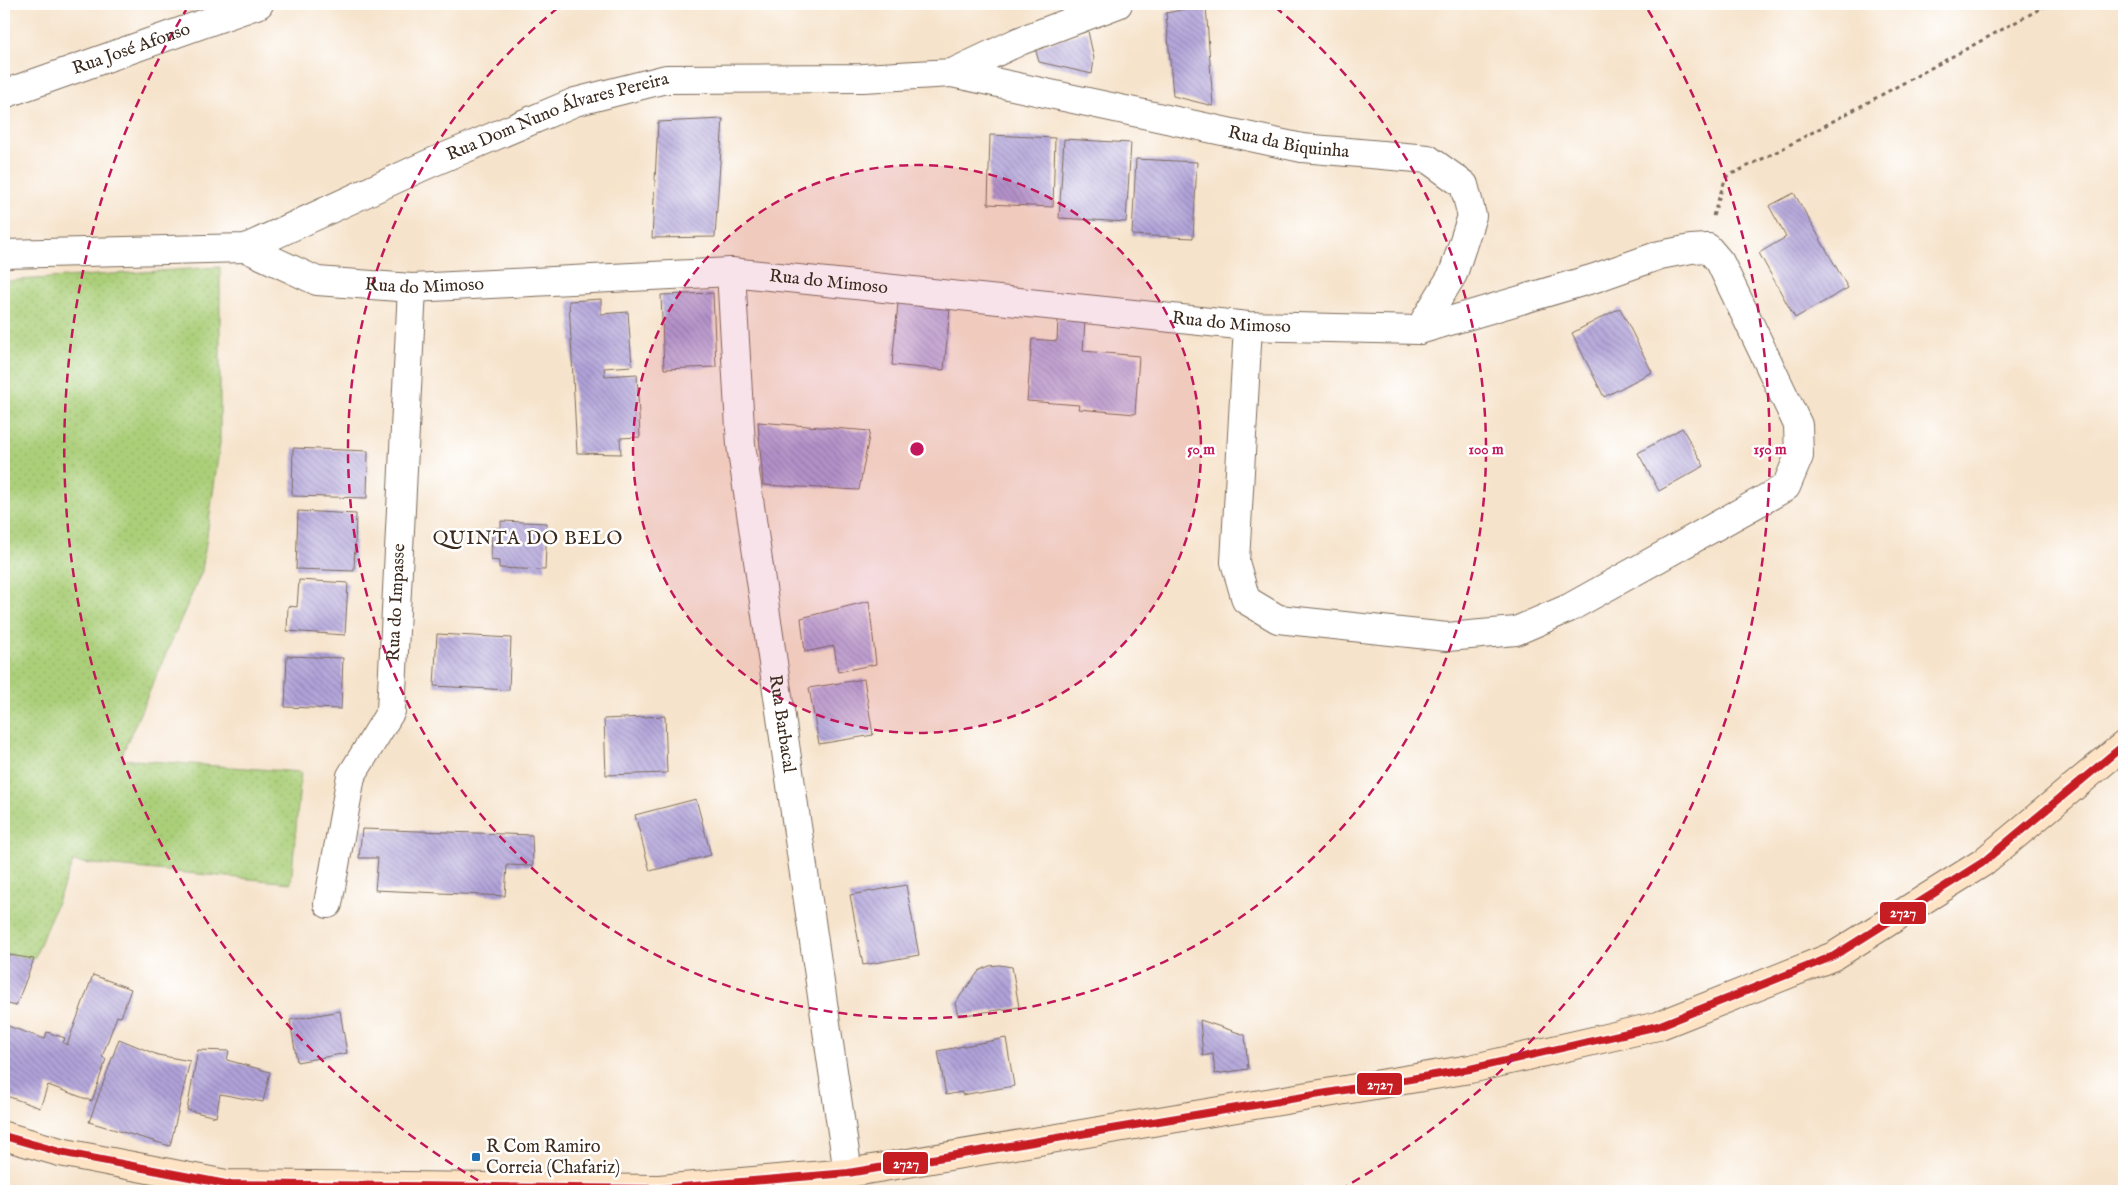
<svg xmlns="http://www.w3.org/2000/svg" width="2128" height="1195" viewBox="0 0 2128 1195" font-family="'IM FELL English',serif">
<defs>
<pattern id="grass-dots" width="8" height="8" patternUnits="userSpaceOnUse" patternTransform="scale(1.25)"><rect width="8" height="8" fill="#abcf79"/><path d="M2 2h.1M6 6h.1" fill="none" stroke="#94b268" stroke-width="1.8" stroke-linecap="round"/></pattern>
<pattern id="building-back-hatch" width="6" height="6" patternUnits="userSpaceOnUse" patternTransform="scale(1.25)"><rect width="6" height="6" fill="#b0a2d9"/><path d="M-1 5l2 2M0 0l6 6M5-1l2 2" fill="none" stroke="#9084af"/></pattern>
</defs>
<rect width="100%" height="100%" fill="#fff"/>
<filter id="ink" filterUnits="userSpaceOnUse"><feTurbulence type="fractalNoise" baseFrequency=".02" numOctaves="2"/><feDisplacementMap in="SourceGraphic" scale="10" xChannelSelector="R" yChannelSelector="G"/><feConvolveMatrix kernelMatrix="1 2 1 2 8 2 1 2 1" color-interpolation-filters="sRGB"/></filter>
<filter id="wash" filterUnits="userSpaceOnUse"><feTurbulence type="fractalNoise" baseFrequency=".0096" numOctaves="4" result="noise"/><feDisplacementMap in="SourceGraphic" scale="20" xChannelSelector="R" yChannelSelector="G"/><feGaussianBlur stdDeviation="1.12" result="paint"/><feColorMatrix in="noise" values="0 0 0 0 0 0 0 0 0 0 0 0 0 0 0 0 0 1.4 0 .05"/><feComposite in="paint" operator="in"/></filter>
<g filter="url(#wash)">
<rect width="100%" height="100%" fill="#f6e3cb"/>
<path fill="url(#grass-dots)" stroke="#737c4c" d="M220,267V443L202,571L120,759L301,772L291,883L73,862L34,959L4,954V281Z"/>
<g id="blocks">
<path fill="url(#building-back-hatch)" d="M1206,5L1213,106L1173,96L1166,13Z
M1088,31L1094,59L1092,74L1039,62L1035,48Z
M723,119L715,237L652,238L658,122Z
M990,135L1055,138L1053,207L988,204Z
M1064,139L1131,143L1126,222L1059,218Z
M1136,159L1197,162L1193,238L1132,235Z
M1794,193L1848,288L1795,318L1759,253L1786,237L1769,206Z
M713,293L716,367L664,369L661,295Z
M601,299V314L628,312L632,366L604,368L605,376L637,374L640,437L620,438L621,454L577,453L569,301Z
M898,303L950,308L944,370L892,365Z
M1620,308L1652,372L1604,397L1572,333Z
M1058,319L1085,321L1083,351L1139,356L1135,414L1078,409L1079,405L1027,401L1032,339L1057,341Z
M758,422L870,431L859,490L763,485Z
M1682,428L1704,466L1659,491L1638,453Z
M293,448L368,451L367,498L292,496Z
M298,511L356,514L354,571L296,569Z
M501,521L547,523L545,570L499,568V561L491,560L492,528H501Z
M299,580L348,583L345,635L287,631L288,606L297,607Z
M869,601L876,664L838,672L834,646L805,652L801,618Z
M437,634L511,638L509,690L434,686Z
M287,656L343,658L341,709L285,707Z
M864,679L873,735L819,744L809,688Z
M665,716L667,773L606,775L604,719Z
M696,799L711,855L650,871L635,815Z
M362,829L532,835L533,866L507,865L505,896L375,890L378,858H359Z
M906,885L919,955L863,965L850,895Z
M4,954L34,959L16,1006L4,1003Z
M999,965L1012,967L1019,1007L958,1016L955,1003L979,971L989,966Z
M93,975L131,989L121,1017L117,1016L102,1057L106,1059L92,1101L48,1085L40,1108L4,1095V1040L8,1026L45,1039L47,1032L65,1038L63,1043L67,1045Z
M340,1011L347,1053L297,1062L290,1020Z
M1200,1020L1245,1035L1248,1069L1215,1074L1213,1054L1203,1056Z
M1006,1038L1014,1086L962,1095V1092L946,1095L938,1051Z
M119,1039L158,1055L190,1061L170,1146L89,1122Z
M198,1050L229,1051L227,1060L270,1072L263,1102L220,1094L216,1117L187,1110Z"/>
</g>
</g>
<g filter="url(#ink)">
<use href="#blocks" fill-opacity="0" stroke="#7c6b5b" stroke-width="1"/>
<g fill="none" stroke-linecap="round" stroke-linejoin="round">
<g stroke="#7c6b5b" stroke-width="30">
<g id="street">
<path id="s1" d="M952,73L1302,148L1428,159L1464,185L1472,216L1453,274L1419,330"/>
<path id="s2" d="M4,94L259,4"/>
<path id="s3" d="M246,248L317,281L412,288L731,272L1248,326L1419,330L1595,278L1660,255L1691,249L1708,248L1720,262L1798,425L1799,456L1786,487L1569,608L1516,631L1447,637L1278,619L1246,600L1235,562L1248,326"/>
<path id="s4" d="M4,254L246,248L426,165L575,102L666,79L863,78L952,73L1020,41L1118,4"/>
<path id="s5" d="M731,272L741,445L848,1173"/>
<path id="s6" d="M328,904L351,776L391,711L412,288"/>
</g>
</g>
<g stroke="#7c6b5b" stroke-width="30">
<path id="secondary" d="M4,1136L60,1152L226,1184L659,1189L848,1173L1470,1069L1658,1026L1834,956L1982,863L2124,745"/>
</g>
<path stroke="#7c6b5b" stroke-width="3" stroke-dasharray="4 4" stroke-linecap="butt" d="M1713,216L1726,177L1778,151L2049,4"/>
<use href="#street" stroke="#fff" stroke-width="28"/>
<use href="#secondary" stroke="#fee4c5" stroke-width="28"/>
<g stroke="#fff" stroke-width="11">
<path id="bus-1" d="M4,1136L60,1152L226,1184L659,1189L848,1173L1470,1069L1658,1026L1834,956L1982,863L2124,745"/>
</g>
<use href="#bus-1" stroke="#c61d23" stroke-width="8"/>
</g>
</g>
<circle cx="917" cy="449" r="284" fill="#c2185b" fill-opacity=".12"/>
<g fill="none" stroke="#c2185b" stroke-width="2.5" stroke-dasharray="9 6">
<circle cx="917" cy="449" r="284"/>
<path d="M1275 7A569 569 0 1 1 559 7"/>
<path d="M491 1188A853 853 0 0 1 186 10M1648 10A853 853 0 0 1 1343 1188"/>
</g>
<rect fill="#1f6fb2" stroke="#fff" stroke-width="2" x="471" y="1152" width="10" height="10" rx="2.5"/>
<g text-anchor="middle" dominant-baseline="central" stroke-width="5" stroke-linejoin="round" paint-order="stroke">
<g font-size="18" fill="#3b2a1e" stroke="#fff">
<text stroke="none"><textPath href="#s2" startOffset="135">Rua José Afonso</textPath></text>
<text stroke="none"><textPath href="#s4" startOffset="581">Rua Dom Nuno Álvares Pereira</textPath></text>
<text stroke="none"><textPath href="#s1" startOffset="344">Rua da Biquinha</textPath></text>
<text stroke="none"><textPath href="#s3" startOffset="591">Rua do Mimoso</textPath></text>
<text stroke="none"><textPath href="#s3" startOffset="186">Rua do Mimoso</textPath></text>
<text stroke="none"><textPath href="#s3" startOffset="996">Rua do Mimoso</textPath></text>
<text stroke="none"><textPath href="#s6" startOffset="315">Rua do Impasse</textPath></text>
<text stroke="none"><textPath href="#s5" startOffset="455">Rua Barbacal</textPath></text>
</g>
<g font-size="18" fill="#3b2a1e" stroke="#fff" text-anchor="start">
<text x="486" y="1147">R Com Ramiro<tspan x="486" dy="21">Correia (Chafariz)</tspan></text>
</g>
<g font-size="19" letter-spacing="1" fill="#3b2a1e" stroke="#fff">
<text x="528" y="539">QUINTA DO BELO</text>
</g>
</g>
<circle cx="917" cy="449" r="8" fill="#c2185b" stroke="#fff" stroke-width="2.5"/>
<g font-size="15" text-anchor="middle" font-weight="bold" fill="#c2185b" stroke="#fff" stroke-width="5" stroke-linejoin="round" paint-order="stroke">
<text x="1201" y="454">50 m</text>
<text x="1486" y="454">100 m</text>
<text x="1770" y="454">150 m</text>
</g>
<g stroke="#fff" stroke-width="2">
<rect x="1879" y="901" width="48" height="24" rx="5" fill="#c61d23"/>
<rect x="1356" y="1072" width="47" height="24" rx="5" fill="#c61d23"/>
<rect x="882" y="1151" width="47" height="24" rx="5" fill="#c61d23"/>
</g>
<g font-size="14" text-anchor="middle" font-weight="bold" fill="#fff">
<text x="1903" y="917">2727</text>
<text x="1380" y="1089">2727</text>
<text x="906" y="1168">2727</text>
</g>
<rect width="2128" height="1195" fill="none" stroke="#fff" stroke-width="20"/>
</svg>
